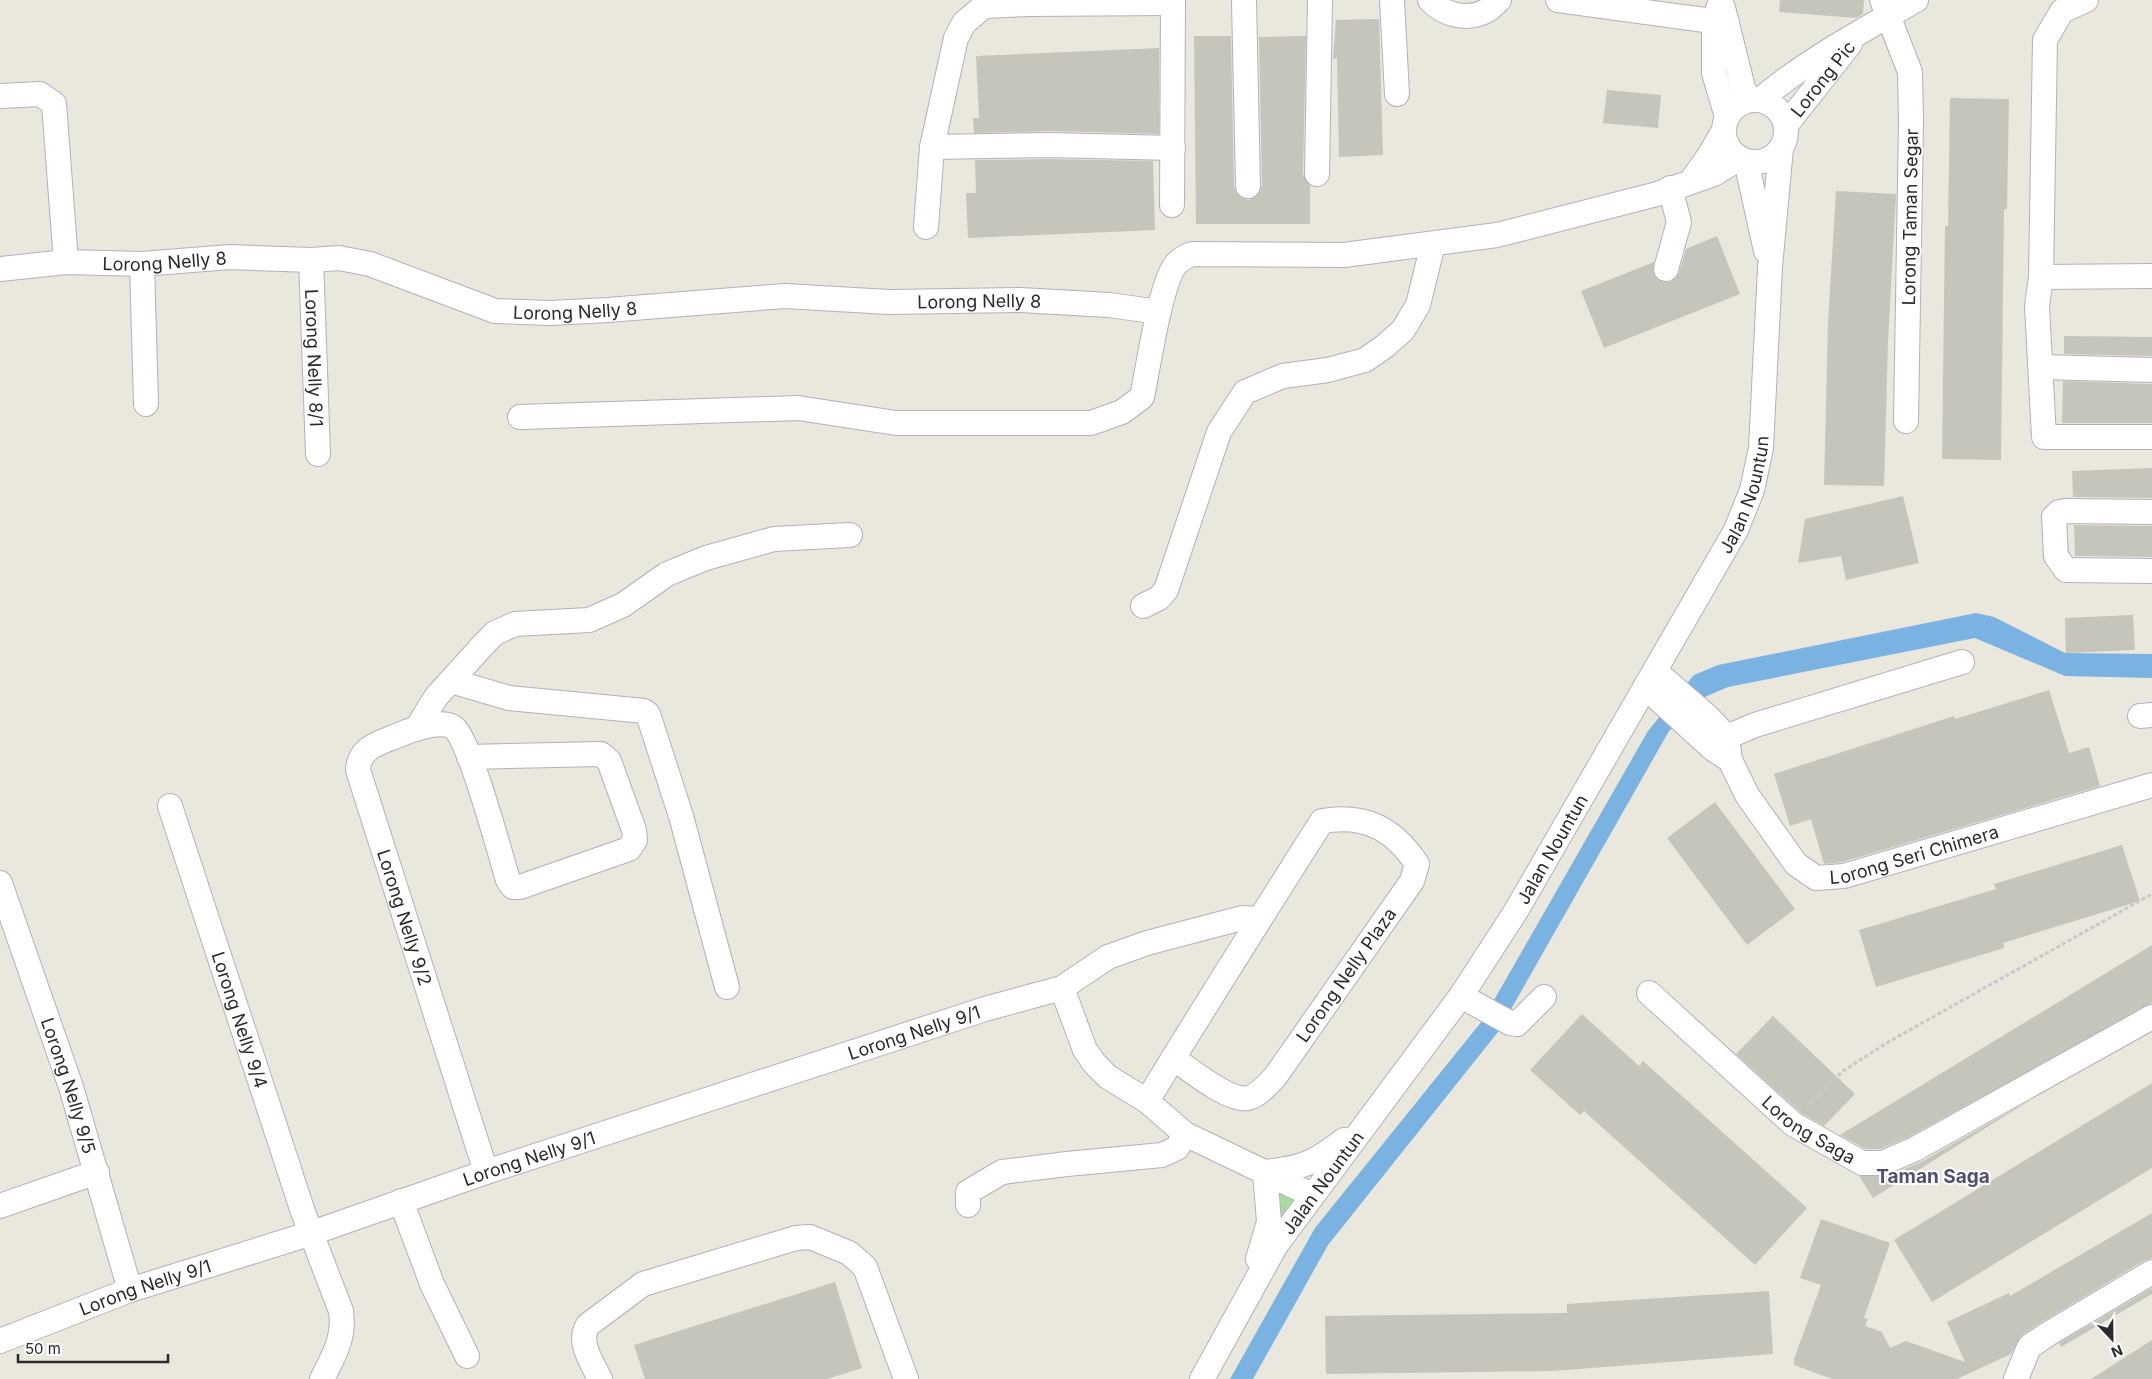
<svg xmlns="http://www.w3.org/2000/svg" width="2152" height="1379" viewBox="0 0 2152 1379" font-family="Inter,sans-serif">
<rect width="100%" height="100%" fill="#eae7dd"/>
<path fill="#a8dc9f" d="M1273,1189L1296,1199L1277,1223Z"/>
<path fill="#7ab3e2" d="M1976,613L1994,617L2065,653L2152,654V678L2065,676L1975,638L1728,687L1707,696L1669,731L1498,1032L1328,1245L1253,1379H1230L1315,1228L1482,1021L1648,731L1694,675L1718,665Z"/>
<path fill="#c6c5bc" d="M1780,0H1864L1863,14L1856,18L1779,12Z
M1379,19L1383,155L1339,157L1337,58L1333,59L1336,20Z
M1194,36H1231L1234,186L1237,194L1248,200L1256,197L1262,186L1259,37L1306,36L1303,174L1310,186V224H1196Z
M1159,48V134L1049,131L974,133L973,118H979L976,56Z
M1607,90L1661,95L1658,128L1603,123Z
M1950,98L2009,99L2007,209H2004L2001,460L1942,459L1945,226H1948Z
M1049,159L1153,161L1155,230L968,238L966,193H976L975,160Z
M1836,191L1896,194L1888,342L1884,486L1824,485L1828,323Z
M1717,236L1740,294L1604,348L1581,291L1654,262L1653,272L1656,278L1663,282H1670L1679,273L1686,249Z
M2064,336L2152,337V356L2064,354Z
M2063,381L2152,384V423H2062Z
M2152,468V498L2073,497L2072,471Z
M1903,496L1919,563L1846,580L1841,556L1798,563L1805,519Z
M2074,525L2152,526V557L2075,556Z
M2133,615L2135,650L2066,653L2065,618Z
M2049,690L2069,753L2089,747L2100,786L1842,862L1824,864L1811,819L1790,826L1774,774L1954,716L1955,719Z
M1715,802L1795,909L1747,945L1667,838Z
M2122,845L2140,901L2003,943L2004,948L1876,987L1859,930L1996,889L1994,884Z
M2152,945V1003L1909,1137L1880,1149H1866L1840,1135Z
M1582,1014L1639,1066L1643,1061L1807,1208L1755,1265L1584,1111L1580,1115L1530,1070Z
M1773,1016L1855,1094L1824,1126L1801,1113L1736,1054Z
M2152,1083V1168L1932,1302L1894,1240Z
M2034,1098L1873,1198L1859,1176H1888L1921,1162Z
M2152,1213V1258L2145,1260L2040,1323L2021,1336L2011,1354L1957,1379H1832L1794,1365V1359L1821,1285L1800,1278L1821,1219L1890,1243L1864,1318L1868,1319L1865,1326L1882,1332L1890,1348L1906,1341L1965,1362L1947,1322L2009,1293L2010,1296Z
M835,1282L862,1368L827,1379H645L634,1345Z
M2152,1288V1294L2061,1347L2059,1343Z
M1769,1291L1773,1354L1553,1371L1326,1374L1325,1316L1567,1313V1304Z
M2152,1340V1379H2091Z"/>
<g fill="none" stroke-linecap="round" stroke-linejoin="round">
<g stroke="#b1b1bc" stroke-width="26">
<g id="minor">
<path d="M1244,0L1248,186"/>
<path d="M1392,0L1397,94"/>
<path d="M1430,0C1444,15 1467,21 1486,11C1491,9 1495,3 1499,0"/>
<path d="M1558,0L1727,23"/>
<path d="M1721,0L1714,22V73L1727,117"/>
<path d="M1882,0L1910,72L1911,122L1906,421"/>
<path d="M1723,8L1743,88L1750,100"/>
<path d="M0,96L40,94L54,104L66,262"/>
<circle cx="1755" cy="131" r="31"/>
<path d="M1760,100C1807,60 1862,31 1916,0"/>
<path id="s1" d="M1786,125L1850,44"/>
<path d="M932,147L1049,145L1173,148"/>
<path d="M1746,161L1766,251"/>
<path d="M1317,174L1320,0"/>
<path d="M1691,181L1709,156L1724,130"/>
<path d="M1172,205L1173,0"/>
<path d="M926,227L932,147L956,38L964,23L984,6L1029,4L1173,3"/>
<path id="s2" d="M311,260L318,454"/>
<path d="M142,264L146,404"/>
<path id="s3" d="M0,269L66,262L142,264L230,257L311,260L339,258L370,264L495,311L551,313L608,310L785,296L889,302L1020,300L1109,305L1159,312"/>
<path d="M1666,269L1679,222L1670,188"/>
<path d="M2152,276L2041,277L2037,306L2044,437H2152"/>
<path d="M2041,277L2045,40L2062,11L2086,0"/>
<path d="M2041,367L2152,370"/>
<path d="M520,417L798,408L896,423H1091L1122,412L1142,397C1148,369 1160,284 1176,264C1181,259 1186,256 1192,254L1344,255L1497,235L1657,194L1714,174L1740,158"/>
<path d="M2152,512L2065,511L2059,512L2054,517L2056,556L2066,570L2152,571"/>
<path d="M1143,606L1159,598L1166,590L1219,432L1245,392L1283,376L1328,370L1365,360L1385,346L1403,330L1418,305L1433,244"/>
<path id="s4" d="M1655,671L1707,716L1727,737L1730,760L1747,795L1796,864L1816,878L1844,876L2152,785"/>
<path d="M451,681L509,698L644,711L648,714L681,816L727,987"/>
<path d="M1645,687L1713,749L1727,758"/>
<path d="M2140,716L2152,715"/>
<path d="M417,728L436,697L484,644L495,633L515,624L589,620L623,605L667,574L706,558L774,539L850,535"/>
<path d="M1716,746L1727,737L1755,725L1962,662"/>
<path id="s5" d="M469,757L601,754L609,761L634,830L635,840L629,849L520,887H513L508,880C501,857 468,734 453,727C439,719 407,731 394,737C376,744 359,749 358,770L486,1172"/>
<path id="s6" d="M170,806L303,1212L341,1311C345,1338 334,1355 322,1379"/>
<path id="s7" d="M0,883L71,1087L130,1290"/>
<path d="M1062,988L1085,1050L1095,1064L1108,1077L1147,1101L1185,1134L1312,1195"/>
<path id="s8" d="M1649,993L1793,1124L1862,1163H1883L1915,1149L2152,1017"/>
<path d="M1461,996L1510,1023L1517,1024L1544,997"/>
<path d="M1147,1101C1204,1007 1263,914 1322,821C1365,814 1393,828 1417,864L1412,881L1275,1077C1268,1084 1258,1096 1248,1098C1229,1102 1189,1069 1173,1058"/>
<path d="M1265,1172C1303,1168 1314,1163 1344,1140"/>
<path d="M401,1201L432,1284L467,1356"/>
<path d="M968,1205V1192L1002,1172L1067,1164L1162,1155L1177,1148L1185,1134"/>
<path d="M0,1206L97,1172"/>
<path d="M1258,1259L1269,1222L1265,1172"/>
<path id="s9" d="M0,1341L130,1290L312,1233L486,1172L985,1009L1062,988L1108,957L1147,943L1242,918L1260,919"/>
<path d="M600,1379C592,1362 577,1342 588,1325L643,1284L796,1238L810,1237L849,1253L865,1267L906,1379"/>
<path id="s10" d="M1202,1379L1276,1245L1461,996L1516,911L1736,530L1752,490L1761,448L1770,267L1781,148"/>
<path d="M2016,1379L2029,1347L2048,1334L2152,1272"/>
</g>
</g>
<path stroke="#c8c8c8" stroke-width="3" stroke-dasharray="4 2.5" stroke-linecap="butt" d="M1806,1108L1843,1071L1890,1041L2152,894"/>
<use href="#minor" stroke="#fff" stroke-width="24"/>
</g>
<g text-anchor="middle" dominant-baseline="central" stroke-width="4" stroke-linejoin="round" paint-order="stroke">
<g font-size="18" fill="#2a2a2a" stroke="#fff">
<text stroke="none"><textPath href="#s1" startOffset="59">Lorong Pic</textPath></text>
<text transform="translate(1910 217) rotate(-89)">Lorong Taman Segar</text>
<text stroke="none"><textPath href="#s3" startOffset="165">Lorong Nelly 8</textPath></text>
<text stroke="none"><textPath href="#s3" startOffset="990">Lorong Nelly 8</textPath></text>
<text stroke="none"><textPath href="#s3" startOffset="585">Lorong Nelly 8</textPath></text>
<text stroke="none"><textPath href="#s2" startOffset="98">Lorong Nelly 8/1</textPath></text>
<text stroke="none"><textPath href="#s10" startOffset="1041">Jalan Nountun</textPath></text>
<text stroke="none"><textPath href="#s10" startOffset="636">Jalan Nountun</textPath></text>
<text stroke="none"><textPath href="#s4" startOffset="370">Lorong Seri Chimera</textPath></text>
<text stroke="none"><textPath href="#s5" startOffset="800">Lorong Nelly 9/2</textPath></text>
<text transform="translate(1346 975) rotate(-55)">Lorong Nelly Plaza</text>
<text stroke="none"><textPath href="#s6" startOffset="225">Lorong Nelly 9/4</textPath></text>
<text stroke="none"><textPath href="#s9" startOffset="965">Lorong Nelly 9/1</textPath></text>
<text stroke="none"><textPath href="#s7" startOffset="214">Lorong Nelly 9/5</textPath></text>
<text stroke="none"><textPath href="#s8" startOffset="211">Lorong Saga</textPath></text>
<text stroke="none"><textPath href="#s9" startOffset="560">Lorong Nelly 9/1</textPath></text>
<text stroke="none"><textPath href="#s10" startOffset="231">Jalan Nountun</textPath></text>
<text stroke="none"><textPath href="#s9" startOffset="155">Lorong Nelly 9/1</textPath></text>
</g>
<g font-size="19" font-weight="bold" fill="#4f4f76" stroke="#fff">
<text x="1933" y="1176">Taman Saga</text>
</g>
</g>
<g transform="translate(2112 1339) rotate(158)" stroke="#ffffff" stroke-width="4" paint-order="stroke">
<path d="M0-4L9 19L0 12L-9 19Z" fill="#2a2a2a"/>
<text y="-8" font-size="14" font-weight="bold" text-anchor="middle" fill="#2a2a2a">N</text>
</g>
<path d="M18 1354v8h150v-8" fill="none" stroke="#2a2a2a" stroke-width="2.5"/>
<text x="25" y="1354" font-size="15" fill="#2a2a2a" stroke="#ffffff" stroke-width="4" paint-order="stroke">50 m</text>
</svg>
